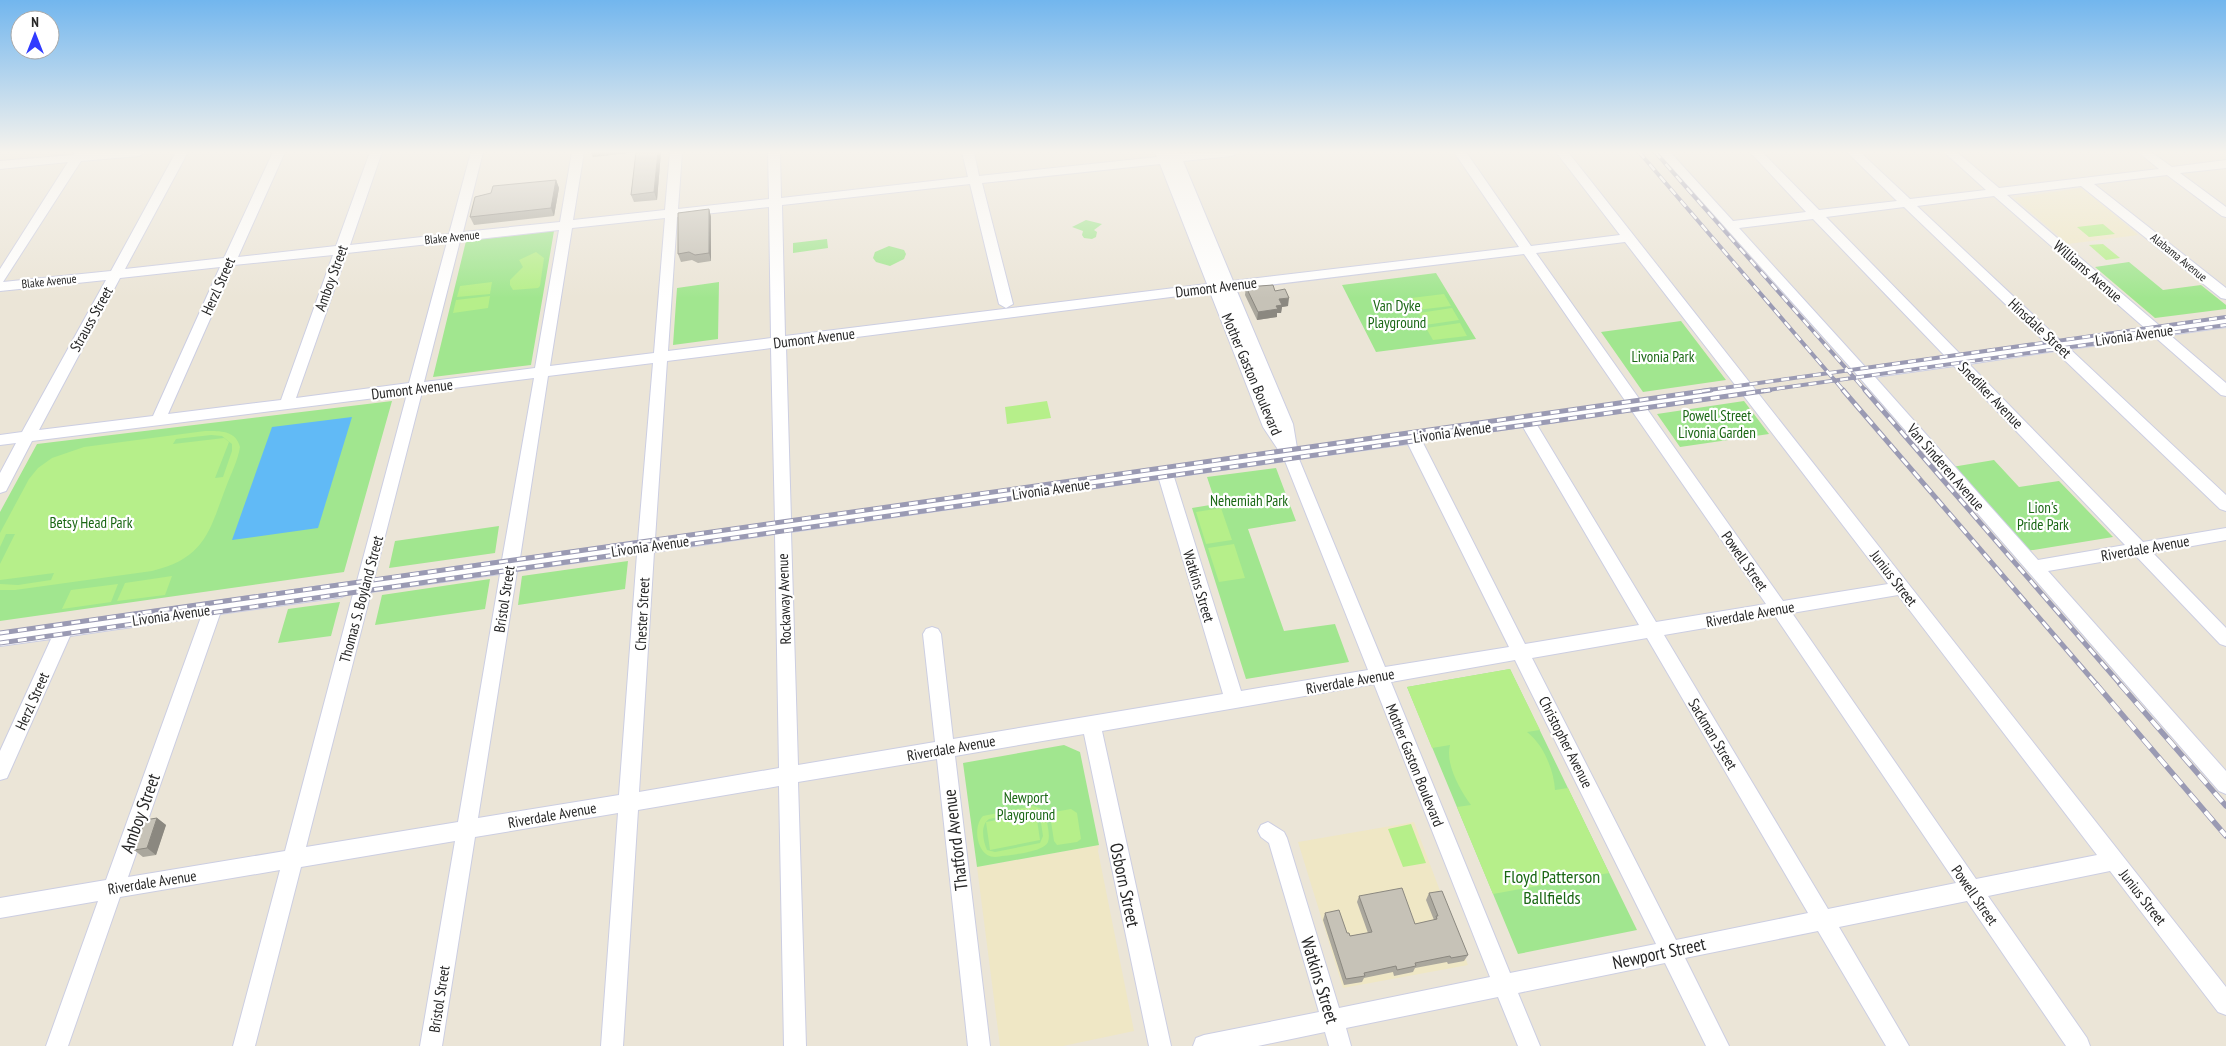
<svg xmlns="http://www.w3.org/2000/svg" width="2226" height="1046" viewBox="0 0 2226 1046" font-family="'PT Sans Narrow',sans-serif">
<rect width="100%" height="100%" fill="#ebe5d7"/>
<path fill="#efe7c5" d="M2081,188L2109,210L2138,235L2068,244L2014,198Z
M1414,822L1468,965L1343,988L1298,842Z
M1099,845L1098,851L1134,1031L1063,1046H1000L977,867Z"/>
<path fill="#a1e68f" d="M1086,220L1102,224L1094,230L1097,232L1096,237L1092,239L1084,238L1082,235L1083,231L1072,227Z
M554,231L531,365L433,377L466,241Z
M827,239L828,248L793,253V243Z
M889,246L904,250L906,254L904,259L890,266L876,262L873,258L875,252Z
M2129,262L2163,290L2201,285L2226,305V309L2155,318L2095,267Z
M1436,273L1476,339L1376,352L1342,285Z
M719,282L718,339L673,345L677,288Z
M1681,321L1726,380L1643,392L1601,332Z
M392,401L344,572L0,621V512L37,444Z
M1744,401L1769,434L1680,447L1657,414Z
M1994,460L2019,487L2059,481L2113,537L2027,551L1952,467Z
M1276,468L1296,521L1248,529L1284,631L1335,624L1349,662L1246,679L1192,508L1216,504L1207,477Z
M499,526L495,553L389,568L395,541Z
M628,561L625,589L518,605L522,576Z
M490,579L485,609L375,625L382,595Z
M340,602L331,636L278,643L288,609Z
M1510,669L1637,930L1518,954L1407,687Z
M1064,745L1080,752L1099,845L977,867L963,763Z"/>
<path fill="#b6ef8a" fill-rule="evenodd" d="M2103,224L2115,234L2089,237L2077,227Z
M2103,244L2120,258L2106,260L2089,245Z
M536,252L544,258L540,286L538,288L513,290L510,285V280L523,267L519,260Z
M492,282L490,294L457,297L460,286Z
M1444,294L1451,306L1417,310L1411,298Z
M490,296L488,308L453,313L456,300Z
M1452,308L1459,320L1425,325L1419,313Z
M1460,323L1467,336L1433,340L1426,328Z
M1047,401L1051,418L1007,424L1005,407Z
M205,431C219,431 236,430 240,447C238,460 231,474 226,487C209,532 205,558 152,571L15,590H0V584L18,585L51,580L54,573L0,580V564L15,534H6L0,547V533L29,479L38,468L52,458L84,447ZM211,435L222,436L232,444V451L223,477L215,478L229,442L224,438L173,444L176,439Z
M1221,508L1232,540L1206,544L1196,512Z
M1234,544L1245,578L1219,582L1208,548Z
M172,576L165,595L117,601L125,583Z
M118,584L111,602L62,609L71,590Z
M1510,669L1540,730L1527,732C1543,744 1554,770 1555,790L1568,788L1609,873L1493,894L1457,807L1471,805C1460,790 1445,764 1450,745L1432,748L1407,687Z
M1033,806C1043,808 1045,813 1047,822C1048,828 1050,836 1048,842C1043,853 1007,855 995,857C977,857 972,827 983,816ZM1031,811L1040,816L1043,836L1040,843L995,852L987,850C983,841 980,825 989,819Z
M1071,809L1077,813L1081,839L1077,842L1057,845L1054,841L1050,815L1054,812Z
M1036,813L1040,840L990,850L986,822Z
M1411,824L1426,863L1403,867L1388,829Z"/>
<path fill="#61baf6" d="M352,417L318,528L232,540L272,427Z"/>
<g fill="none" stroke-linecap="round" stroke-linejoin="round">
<g stroke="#cccee2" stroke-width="2">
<path id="minor" d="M75,152H145L139,156L81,161L3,282L111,271L176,152H188L125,269L224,258L273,152H285L238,257L336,246L370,152H382L350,245L449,234L471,152H483L463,232L560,222L572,152H584L573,220L665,210L670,152H682L678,209L769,199L768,152H780L781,198L968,177L962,152H974L979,176L1157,157L1155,152H1167L1168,155L1167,152H1179L1180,154L1238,152L1232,156L1183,161L1233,281L1519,247L1454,152H1466L1531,246L1620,235L1556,152H1568L2226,987V1015L2218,1012L2110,871L1988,896L2087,1038L2090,1046H2066L1967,901L1839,927L1909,1046H1886L1818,931L1685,958L1729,1046H1706L1665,963L1518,993L1540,1046H1518L1498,997L1346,1028L1351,1046H1329L1325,1032L1258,1046H1193L1196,1038L1204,1035L1319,1012L1269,843L1261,837L1258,831L1261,825L1268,822L1284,832L1287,838L1339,1008L1490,977L1374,684L1102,731L1171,1046H1149L1084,734L955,756L990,1046H968L937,759L798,782L806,1046H784L779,786L638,810L623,1046H601L618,813L475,837L442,1046H420L455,841L301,867L255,1046H233L280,870L120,897L68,1046H46L98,901L0,918V898L106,880L201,617L70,636L7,778L0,780V751L51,639L0,646V632L342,583L348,585L357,581L407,394L32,441L6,491L0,493V473L16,443L0,445V435L22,432L106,280L0,291V269L68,162L0,169V161L73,155ZM1160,164L1207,284L785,336L782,205L970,184L999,304L1006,308L1013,304L982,183ZM769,207L771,338L668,351L677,217ZM665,218L654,353L550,366L572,228ZM559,230L535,368L424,382L460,241ZM447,242L409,383L296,398L347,253ZM1625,242L1736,386L1640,400L1536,253ZM1524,254L1626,402L1297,448L1293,424L1236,289ZM333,255L281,400L168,414L234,265ZM220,267L153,416L39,430L120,278ZM1210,292L1263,427L1279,451L791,520L786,346ZM771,348L775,522L655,539L667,361ZM653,363L638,541L520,558L548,376ZM534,378L502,560L374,579L422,392ZM1743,395L1888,584L1783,601L1647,409ZM1632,411L1766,604L1656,622L1537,425ZM1523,427L1639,625L1525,644L1422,441ZM1408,444L1509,647L1385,667L1299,459ZM1285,461L1368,670L1241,691L1174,477ZM1159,479L1223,694L953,739L941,634L938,629L932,627L926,629L923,634L935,742L798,765L791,532ZM775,534L779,768L639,792L654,552ZM637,554L619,795L478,818L517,571ZM500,574L458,822L306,847L371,592ZM349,593L353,594L285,851L128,877L220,614L342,597ZM1898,595L2097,855L1976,879L1792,613ZM1775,616L1956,883L1828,909L1664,635ZM1647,638L1808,913L1676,940L1532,658ZM1515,660L1656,944L1510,973L1391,682Z
M1658,152H1670L1733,221L1806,212L1750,152H1762L1819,210L1897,201L1847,152H1860L1910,199L1986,190L1944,152H1957L1999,188L2159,169L2138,152H2151L2172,167L2226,160V168L2180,173L2226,207V217L2222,216L2167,175L2094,184L2226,288V299L2221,298L2081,186L2007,195L2161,327L2226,317V327L2170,335L2226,383V396L2221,395L2155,337L2070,349L2226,495V511L2220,509L2055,351L1969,364L2143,542L2226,528V540L2153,553L2226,628V646L2220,644L2136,556L2048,571L2226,771V794L2219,791L1859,377ZM1994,196L2146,329L2061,341L1917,206ZM1904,207L2046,343L1961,355L1826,217ZM1813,219L1946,357L1867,369L1739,228ZM1954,366L2125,545L2038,560L1875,377Z"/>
</g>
<use href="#minor" fill="#fff" fill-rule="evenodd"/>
<g stroke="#9a9ab3" stroke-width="4">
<path id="rail-far2" d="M1639,152L1844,391
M1655,152L1866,391
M1702,391L2226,317
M1761,391L2226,325"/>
</g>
<g stroke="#9a9ab3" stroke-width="5">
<path id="rail-far1" d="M1843,390L2097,685
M1865,390L2121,685
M0,633L1711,390
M0,643L1770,390"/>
</g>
<g stroke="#9a9ab3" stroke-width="5.5">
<path id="rail" d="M2096,684L2226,836
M2120,684L2226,806"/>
</g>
<use href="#rail-far2" stroke="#fff" stroke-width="2.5" stroke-dasharray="8" stroke-linecap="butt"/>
<use href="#rail-far1" stroke="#fff" stroke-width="3" stroke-dasharray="9" stroke-linecap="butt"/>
<use href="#rail" stroke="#fff" stroke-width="4" stroke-dasharray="12" stroke-linecap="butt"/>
</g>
<path fill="#aaa79d" d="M591,152H661L657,200L634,202L631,195L636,152L593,157Z
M556,180L559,188L554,216L474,225L470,217Z
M709,209L711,217V261L698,263L692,260L681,262L678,254Z
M1246,287L1275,291L1288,306L1282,307L1281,313H1277V317L1257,320L1245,295Z
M157,818L166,825L156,855L143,857L134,850Z
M1429,893L1468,955L1464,961L1448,964L1447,962L1415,968L1413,972L1394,976L1393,972L1364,978L1362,982L1344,985L1323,920L1325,913L1350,936L1368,933L1357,902L1359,896L1415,924L1434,920L1426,900Z"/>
<path fill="#8b8880" d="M591,152H639L593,157Z
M658,152H661L657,200L654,192Z
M556,180L559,188L554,216L551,208Z
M709,209L711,217V261L709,253Z
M1289,298L1288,306L1282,307L1281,313H1277V317L1257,320L1258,312L1279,299Z
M157,818L166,825L156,855L147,848Z"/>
<path fill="#c6c2b7" stroke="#8b8880" d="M636,152H658L654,192L631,195Z
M556,180L551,208L470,217L475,197L491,193L493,186Z
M709,209V253L695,255L689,252L678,254V213Z
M1273,285L1275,291L1285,289L1289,298L1279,299L1282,305L1276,306L1278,309L1258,312L1246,287Z
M157,818L147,848L134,850L145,820Z
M1402,888L1415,924L1437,919L1436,916H1438L1429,893L1442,891L1468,955L1451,958L1450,956L1415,963L1416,966L1397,970L1396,966L1364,973L1365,976L1346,979L1325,913L1339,910L1347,933H1349L1350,936L1372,932L1359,896Z"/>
<linearGradient id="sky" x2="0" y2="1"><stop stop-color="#72b6ee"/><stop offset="0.51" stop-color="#f6f3ed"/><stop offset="1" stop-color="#f6f3ed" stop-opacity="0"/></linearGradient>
<rect width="2226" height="298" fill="url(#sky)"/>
<g text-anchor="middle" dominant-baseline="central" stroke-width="4.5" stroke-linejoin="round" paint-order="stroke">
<g font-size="12" fill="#272727" stroke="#fff">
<text transform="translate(452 237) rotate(-6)">Blake Avenue</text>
<text transform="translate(2179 257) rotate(39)">Alabama Avenue</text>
<text transform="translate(49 281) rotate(-6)">Blake Avenue</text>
</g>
<g font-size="15" fill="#272727" stroke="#fff">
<text transform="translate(2088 271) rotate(41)">Williams Avenue</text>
<text transform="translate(331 278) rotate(-70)">Amboy Street</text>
<text transform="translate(218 286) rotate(-66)">Herzl Street</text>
<text transform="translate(1216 287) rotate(-7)">Dumont Avenue</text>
<text transform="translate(91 319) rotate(-61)">Strauss Street</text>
<text transform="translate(2040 328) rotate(43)">Hinsdale Street</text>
<text transform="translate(2134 335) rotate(-8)">Livonia Avenue</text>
<text transform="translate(814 338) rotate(-7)">Dumont Avenue</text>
<text transform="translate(1252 374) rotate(67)">Mother Gaston Boulevard</text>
<text transform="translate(412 389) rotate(-7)">Dumont Avenue</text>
<text transform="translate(1991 395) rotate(46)">Snediker Avenue</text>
<text transform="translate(1452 432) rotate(-8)">Livonia Avenue</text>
<text transform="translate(1946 467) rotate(49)">Van Sinderen Avenue</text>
<text transform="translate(1051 489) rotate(-8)">Livonia Avenue</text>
<text transform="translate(650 546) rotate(-8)">Livonia Avenue</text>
<text transform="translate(2145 548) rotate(-10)">Riverdale Avenue</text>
<text transform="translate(1745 561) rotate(55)">Powell Street</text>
<text transform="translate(1894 578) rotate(52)">Junius Street</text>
<text transform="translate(1199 586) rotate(73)">Watkins Street</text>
<text transform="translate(361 599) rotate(-75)">Thomas S. Boyland Street</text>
<text transform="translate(504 599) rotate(-81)">Bristol Street</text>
<text transform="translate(784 599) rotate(-92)">Rockaway Avenue</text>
<text transform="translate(642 614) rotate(-87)">Chester Street</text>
<text transform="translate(1750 614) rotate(-10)">Riverdale Avenue</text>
<text transform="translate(171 615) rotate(-8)">Livonia Avenue</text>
<text transform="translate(1350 681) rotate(-10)">Riverdale Avenue</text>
<text transform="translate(32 701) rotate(-66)">Herzl Street</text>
<text transform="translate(1713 734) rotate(59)">Sackman Street</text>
<text transform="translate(1566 742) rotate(63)">Christopher Avenue</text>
<text transform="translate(951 748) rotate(-10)">Riverdale Avenue</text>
<text transform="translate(1415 765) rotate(68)">Mother Gaston Boulevard</text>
<text transform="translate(552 815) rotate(-10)">Riverdale Avenue</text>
<text transform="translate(152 882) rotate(-9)">Riverdale Avenue</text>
<text transform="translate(1975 895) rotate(55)">Powell Street</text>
<text transform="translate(2143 897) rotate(52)">Junius Street</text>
<text transform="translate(439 999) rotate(-81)">Bristol Street</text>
</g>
<g font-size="15" fill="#1a6714" stroke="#fff">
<text x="1397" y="305">Van Dyke<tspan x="1397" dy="17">Playground</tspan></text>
<text x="1663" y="356">Livonia Park</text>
<text x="1717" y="415">Powell Street<tspan x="1717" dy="17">Livonia Garden</tspan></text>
<text x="1249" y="500">Nehemiah Park</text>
<text x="2043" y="507">Lion's<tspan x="2043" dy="17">Pride Park</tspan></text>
<text x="91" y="522">Betsy Head Park</text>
<text x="1026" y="797">Newport<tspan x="1026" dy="17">Playground</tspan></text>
</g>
<g font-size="18" fill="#272727" stroke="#fff">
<text transform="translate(140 813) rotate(-70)">Amboy Street</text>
<text transform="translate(955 840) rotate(-97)">Thatford Avenue</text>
<text transform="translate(1125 885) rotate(78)">Osborn Street</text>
<text transform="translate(1659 953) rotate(-12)">Newport Street</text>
<text transform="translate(1320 980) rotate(73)">Watkins Street</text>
</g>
<g font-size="18" fill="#1a6714" stroke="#fff">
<text x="1552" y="876">Floyd Patterson<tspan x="1552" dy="21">Ballfields</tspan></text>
</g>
</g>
<g transform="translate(35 35)"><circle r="24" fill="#ffffff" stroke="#a9a9a9"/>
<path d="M0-4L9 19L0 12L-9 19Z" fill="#303bff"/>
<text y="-8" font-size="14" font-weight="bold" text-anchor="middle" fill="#272727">N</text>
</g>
</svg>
